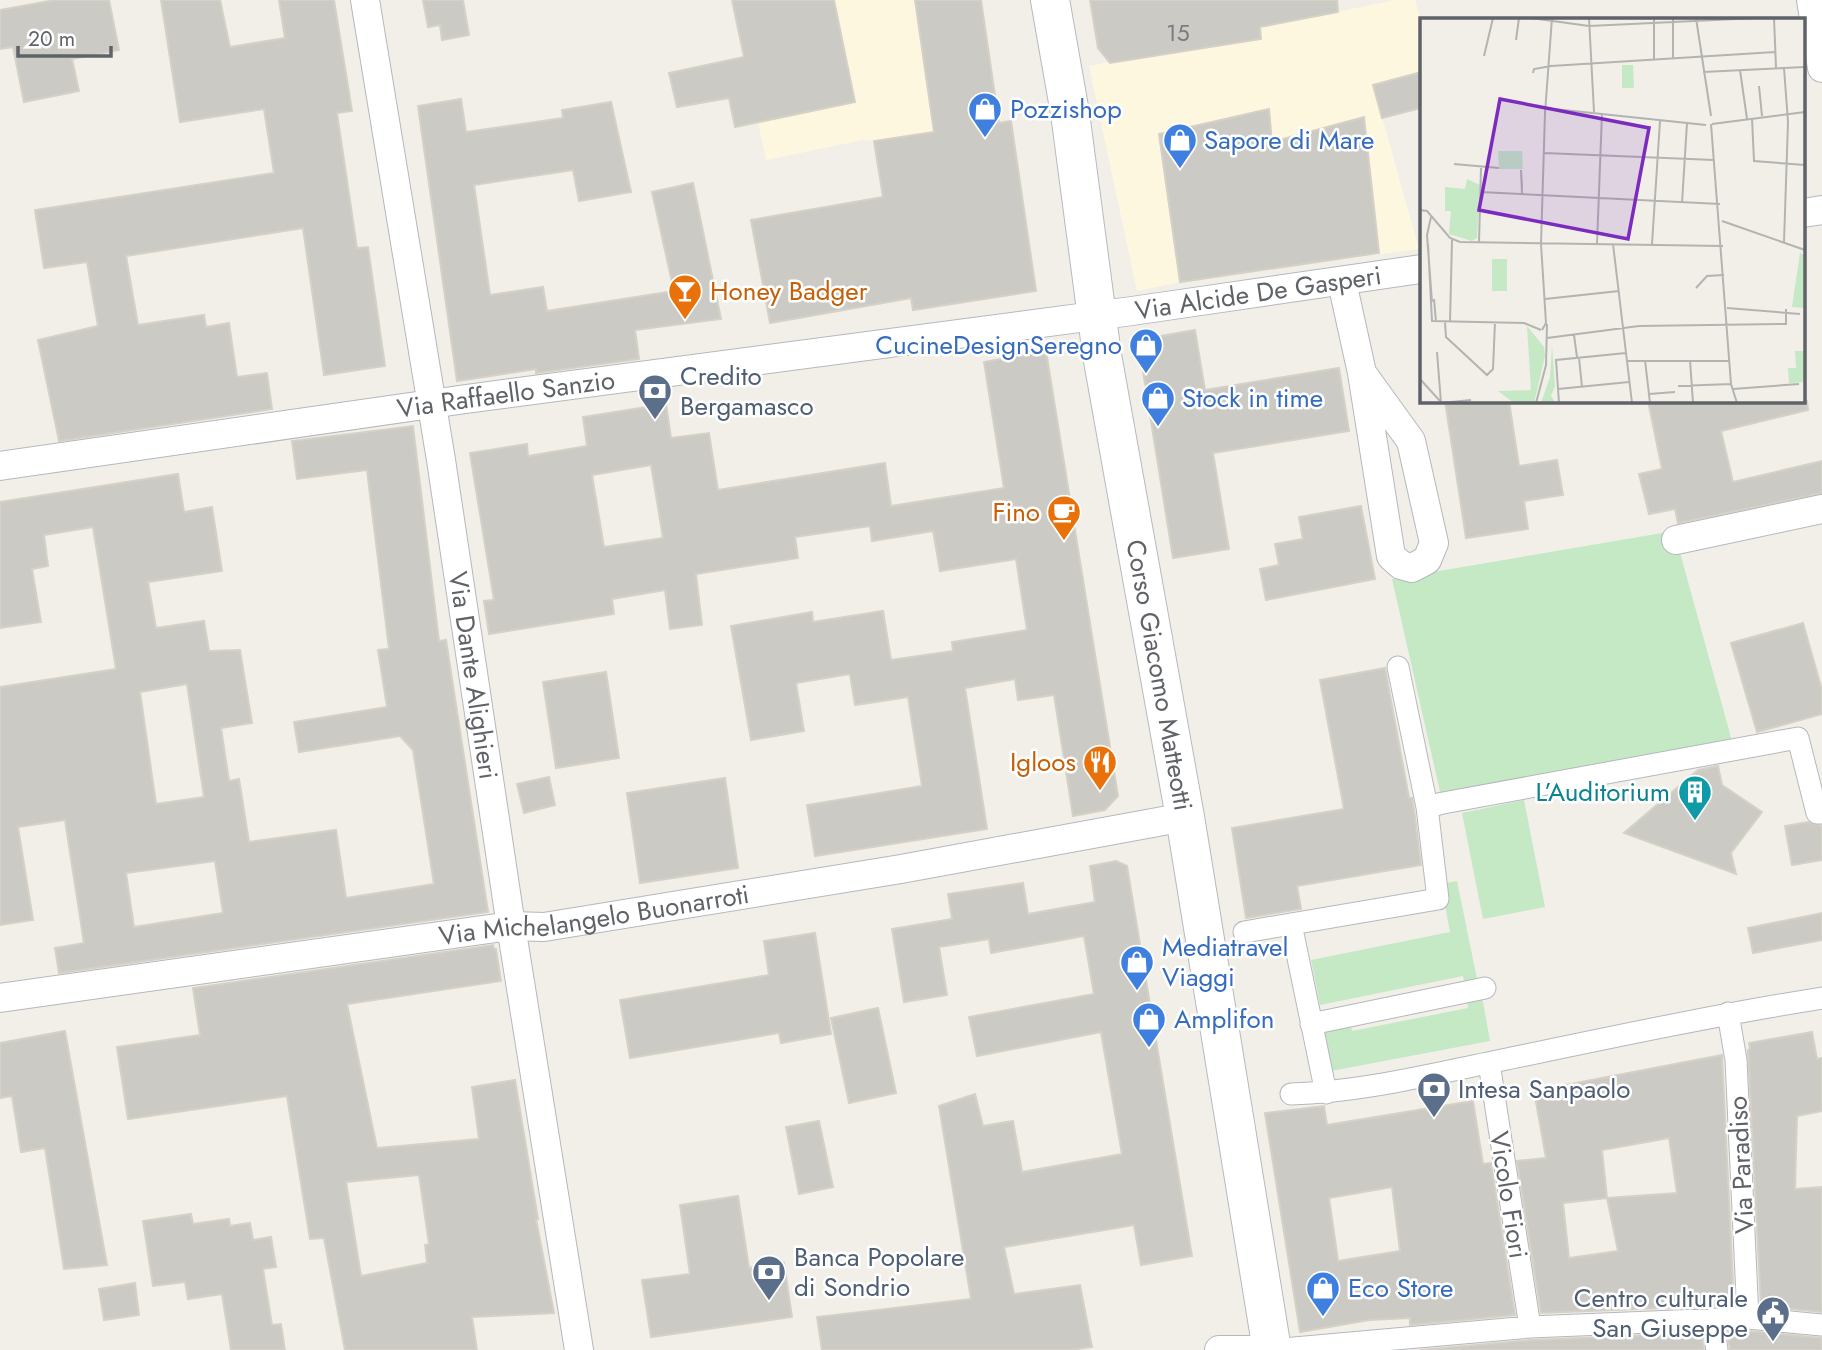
<svg xmlns="http://www.w3.org/2000/svg" width="1822" height="1350" viewBox="0 0 1822 1350" font-family="Jost,sans-serif">
<rect width="100%" height="100%" fill="#f1efe8"/>
<path fill="#fef7e0" d="M732,0H981L993,82L994,123L874,141L863,140L766,160Z
M1090,0H1278L1284,23L1395,0H1415L1421,22V72L1373,85L1419,249L1180,282L1137,291L1089,66L1110,62L1098,48Z"/>
<path fill="#c5e8c5" d="M1674,531L1732,741L1441,796L1392,579Z
M1524,800L1545,907L1483,919L1462,813Z
M1457,881L1478,984L1465,986L1463,976L1320,1005L1311,960L1450,932L1441,884Z
M1482,996L1490,1041L1331,1071L1322,1025L1349,1020L1352,1031L1468,1008L1467,999Z"/>
<path fill="#cccac5" stroke="#d6d1c6" stroke-width="2" fill-rule="evenodd" d="M55,0H109L119,50L72,59L79,91L24,102L13,47L0,49V10Z
M161,0H220L230,47L285,38L279,0H334L352,111L337,113L357,248L368,247L385,366L324,375L303,228L126,256L138,325L204,315L206,327L229,323L237,377L267,373L272,409L59,441L38,340L98,326L87,262L44,268L35,210L274,173L264,109L180,122Z
M423,0H463L469,35L442,40L440,25L428,27Z
M732,0H834L855,102L735,127L729,98L677,107L669,73L744,57Z
M915,0H981L999,123L1011,121L1036,291L913,310L911,298L770,323L751,220L883,197L874,141L934,132Z
M1090,0H1337L1338,12L1260,27L1261,39L1110,63L1098,48Z
M1421,72V108L1382,118L1373,85Z
M461,99L466,132L563,118L562,110L611,102L631,192L579,201L573,170L474,185L490,295L543,287L547,311L674,291L652,192L693,183L721,319L635,330L639,359L536,373V369L457,381L418,106Z
M1269,109L1272,142L1364,117L1379,253L1180,282L1159,134Z
M1195,330L1205,390L1339,368L1349,431L1213,453L1229,549L1173,558L1138,340Z
M1046,351L1118,796L1105,810L1073,816L1054,695L1018,700L1015,679L965,688L987,829L815,856L807,805L922,786L908,697L855,705L850,674L796,683L804,731L751,740L731,626L812,612L813,622L883,611L891,660L953,651L952,642L1027,630L1016,559L940,571L933,531L872,541L870,526L795,537L798,558L696,574L702,625L670,629L665,590L612,599L614,614L489,634L484,601L494,600L470,453L527,444L528,456L587,446L583,417L666,404L671,438L709,433L718,490L885,463L891,506L1004,488L984,362ZM651,465L663,538L604,547L592,475Z
M1445,401H1509L1519,466L1557,460L1563,495L1524,501L1528,529L1466,538Z
M1648,401H1807L1808,410L1721,431L1733,482L1822,461V493L1678,523L1675,509L1649,514L1639,474L1662,469Z
M413,426L439,641L446,640L488,912L59,973L55,948L84,943L65,820L18,827L33,920L0,925V687L116,669L93,527L44,535L48,566L32,569L41,622L0,628V502L178,474L184,512L212,507L222,571L148,582L156,628L204,621L209,651L240,650L252,723L221,728L229,781L239,779L249,842L336,830L346,898L434,884L413,750L400,736L299,752L294,722L387,707L378,650L389,649L367,470L297,479L292,441ZM187,684L204,797L156,804L140,692ZM215,861L223,913L134,927L126,873Z
M1361,506L1375,579L1266,600L1260,569L1279,565L1275,544L1303,539L1299,517Z
M1803,623L1822,690V714L1757,732L1731,643Z
M1385,668L1409,798H1412L1414,809L1421,865L1297,886L1301,909L1246,918L1232,828L1344,809L1320,680Z
M606,672L619,758L556,768L543,682Z
M1718,766L1722,785L1762,812L1731,853L1736,874L1624,833L1698,770Z
M549,777L555,805L524,813L517,784Z
M725,778L738,868L640,883L627,793Z
M1808,822L1822,826V860L1792,865L1785,826Z
M1116,861L1127,866L1192,1256L1141,1265L1134,1225L1004,1247L1014,1294L1080,1285L1092,1347L1071,1350H822L817,1317L971,1299L939,1106L975,1094L983,1126L1013,1121L1022,1172L1122,1154L1101,1032L977,1056L969,1017L1094,994L1084,936L991,953L989,939L939,947L947,995L904,1002L892,929L952,919L948,894L1023,883L1028,914L1095,902L1090,866Z
M1822,913V940L1753,953L1748,928Z
M815,933L831,1034L781,1043L779,1033L630,1058L620,1000L769,975L764,941Z
M493,945L494,949H496L501,981L347,1004L377,1148L479,1139L472,1087L515,1080L538,1219H536L554,1313L472,1317L477,1350H345L324,1238L310,1239L287,1096L128,1119L117,1047L200,1035L193,988ZM419,1175L429,1244L425,1245L427,1263L361,1276L346,1182Z
M878,1008L896,1093L849,1103L831,1018Z
M65,1031L107,1265L64,1269L45,1148L21,1152L12,1096L0,1098V1043Z
M1812,1032L1817,1059L1822,1058V1111L1797,1116L1795,1189L1822,1187V1312L1761,1306L1748,1050L1750,1049L1749,1043Z
M1722,1055L1734,1305L1541,1313L1517,1161L1546,1158L1534,1091ZM1669,1138L1677,1193L1607,1198L1602,1150ZM1607,1198L1618,1251L1569,1258L1563,1203Z
M1473,1101L1483,1164L1491,1163L1515,1315L1410,1325V1318L1369,1320L1300,1332L1265,1113L1324,1106L1327,1125ZM1392,1187L1400,1251L1338,1261L1329,1198Z
M819,1121L833,1187L799,1194L786,1127Z
M738,1196L749,1268L784,1263L792,1317L651,1337L642,1280L690,1274L680,1205Z
M191,1214L193,1224L229,1219L230,1226L250,1223L253,1240L271,1237L276,1267L263,1269L272,1325L281,1324L285,1350H231L222,1294L188,1299L185,1282L153,1286L143,1221Z
M135,1283L139,1315L104,1320L99,1289Z
M1748,1331L1822,1338V1350H1730L1727,1332Z
M1701,1333L1704,1350H1420L1531,1340Z"/>
<g fill="none" stroke-linecap="round" stroke-linejoin="round">
<g stroke="#b5b8bc" stroke-width="23">
<path id="pedestrian" d="M1398,667L1427,807
M1291,924L1326,1093
M1244,932L1438,899L1427,807L1443,803L1798,738L1817,813H1822
M1728,1013L1736,1060L1748,1318
M1311,1024L1485,988
M1489,1063L1530,1327
M1291,1094C1363,1092 1436,1073 1507,1059C1612,1037 1716,1015 1822,998
M1712,1319L1717,1350
M1272,1350L1530,1327L1748,1318L1822,1325"/>
</g>
<g stroke="#b5b8bc" stroke-width="30">
<g id="minor">
<path id="s1" d="M365,0L441,460L511,926L579,1350"/>
<path d="M1811,0L1822,68"/>
<path d="M1803,213L1822,210"/>
<path d="M1342,282L1362,373L1391,556L1401,565L1412,568L1427,560L1434,543L1411,441L1362,373"/>
<path id="s2" d="M0,466L466,399L1132,311L1421,269"/>
<path d="M1676,540L1822,509"/>
<path id="s3" d="M0,998L489,929L511,926L544,927L901,869L1185,817"/>
<path d="M1219,1350H1272"/>
</g>
</g>
<g stroke="#b6babf" stroke-width="40">
<g id="secondary">
<path id="s4" d="M1050,0L1070,113L1102,355L1185,817L1272,1350"/>
</g>
</g>
<use href="#pedestrian" stroke="#fff" stroke-width="21"/>
<use href="#minor" stroke="#fff" stroke-width="28"/>
<use href="#secondary" stroke="#fff" stroke-width="38"/>
</g>
<defs>
<g id="shop-pin" transform="scale(1.75)"><path d="M0 17L-7.5 6A9.5 9.5 0 1 1 7.5 6Z" fill="#3f7fe0" stroke="#fff"/><path d="M-5-2.5h2.3a2.7 3.5 0 0 1 5.4 0H5L5.5 6h-11ZM-1.5-2.5h3a1.5 2.3 0 0 0-3 0Z" fill="#fff"/></g>
<g id="bar-pin" transform="scale(1.75)"><path d="M0 17L-7.5 6A9.5 9.5 0 1 1 7.5 6Z" fill="#e8710a" stroke="#fff"/><path d="M-6-5H6L.8 .8V4.5H3.5V6h-7V4.5H-.8V.8Z" fill="#fff"/></g>
<g id="bank-pin" transform="scale(1.75)"><path d="M0 17L-7.5 6A9.5 9.5 0 1 1 7.5 6Z" fill="#5c6f8a" stroke="#fff"/><path d="M-6-4H6V4H-6ZM0-2.3a2.3 2.3 0 1 0 0 4.6a2.3 2.3 0 1 0 0-4.6Z" fill="#fff"/></g>
<g id="cafe-pin" transform="scale(1.75)"><path d="M0 17L-7.5 6A9.5 9.5 0 1 1 7.5 6Z" fill="#e8710a" stroke="#fff"/><path d="M-5.5-4.5H6V0H3Q3 3.5 0 3.5H-2.5Q-5.5 3.5-5.5 0ZM3-3.2v2h1.7v-2ZM-6 4.5H4V6H-6Z" fill="#fff"/></g>
<g id="restaurant-pin" transform="scale(1.75)"><path d="M0 17L-7.5 6A9.5 9.5 0 1 1 7.5 6Z" fill="#e8710a" stroke="#fff"/><path d="M-5-6h1v4h1v-4h1v4h1v-4h1v5L-1.5 .5V6h-2V.5L-5-1ZM5-6V6H3V1.5H1.5Q1.5-4 5-6Z" fill="#fff"/></g>
<g id="building-pin" transform="scale(1.75)"><path d="M0 17L-7.5 6A9.5 9.5 0 1 1 7.5 6Z" fill="#0f9aa8" stroke="#fff"/><path d="M-4-6H4V6H1V3H-1V6H-4ZM-2.5-4.3h1.7v1.8h-1.7ZM.8-4.3h1.7v1.8H.8ZM-2.5-1h1.7V.8h-1.7ZM.8-1h1.7V.8H.8Z" fill="#fff"/></g>
<g id="civic-pin" transform="scale(1.75)"><path d="M0 17L-7.5 6A9.5 9.5 0 1 1 7.5 6Z" fill="#5c6f8a" stroke="#fff"/><path d="M-.6-6.5H3V-4.5H.6V-3L4-1V1h2V6H-6V1h2V-1L-.6-3ZM-1.2 2.5V6h2.4V2.5Z" fill="#fff"/></g>
</defs>
<g fill-rule="evenodd">
<use href="#shop-pin" x="985" y="109"/>
<use href="#shop-pin" x="1180" y="140"/>
<use href="#bar-pin" x="685" y="291"/>
<use href="#shop-pin" x="1146" y="345"/>
<use href="#bank-pin" x="655" y="391"/>
<use href="#shop-pin" x="1158" y="398"/>
<use href="#cafe-pin" x="1064" y="512"/>
<use href="#restaurant-pin" x="1100" y="762"/>
<use href="#building-pin" x="1695" y="792"/>
<use href="#shop-pin" x="1137" y="962"/>
<use href="#shop-pin" x="1149" y="1019"/>
<use href="#bank-pin" x="1434" y="1089"/>
<use href="#bank-pin" x="769" y="1272"/>
<use href="#shop-pin" x="1323" y="1288"/>
<use href="#civic-pin" x="1773" y="1313"/>
</g>
<g text-anchor="middle" dominant-baseline="central" stroke-width="5" stroke-linejoin="round" paint-order="stroke">
<g font-size="23" fill="#7a7d7f">
<text x="1178" y="33">15</text>
</g>
<g font-size="26" fill="#366cbe" stroke="#fff" text-anchor="start">
<text x="1010" y="109">Pozzishop</text>
<text x="1204" y="140">Sapore di Mare</text>
<text x="1122" y="345" text-anchor="end">CucineDesignSeregno</text>
<text x="1182" y="398">Stock in time</text>
<text x="1162" y="947">Mediatravel<tspan x="1162" dy="30">Viaggi</tspan></text>
<text x="1174" y="1019">Amplifon</text>
<text x="1348" y="1288">Eco Store</text>
</g>
<g font-size="26" fill="#c56008" stroke="#fff" text-anchor="end">
<text x="710" y="291" text-anchor="start">Honey Badger</text>
<text x="1040" y="512">Fino</text>
<text x="1076" y="762">Igloos</text>
</g>
<g font-size="26" fill="#5f6368" stroke="#fff">
<text stroke="none"><textPath href="#s2" startOffset="1270">Via Alcide De Gasperi</textPath></text>
<text stroke="none"><textPath href="#s2" startOffset="511">Via Raffaello Sanzio</textPath></text>
<text stroke="none"><textPath href="#s1" startOffset="684">Via Dante Alighieri</textPath></text>
<text stroke="none"><textPath href="#s4" startOffset="684">Corso Giacomo Matteotti</textPath></text>
<text stroke="none"><textPath href="#s3" startOffset="600">Via Michelangelo Buonarroti</textPath></text>
<text transform="translate(1741 1165) rotate(-93)">Via Paradiso</text>
<text transform="translate(1509 1195) rotate(81)">Vicolo Fiori</text>
</g>
<g font-size="26" fill="#4e5e75" stroke="#fff" text-anchor="start">
<text x="680" y="376">Credito<tspan x="680" dy="30">Bergamasco</tspan></text>
<text x="1458" y="1089">Intesa Sanpaolo</text>
<text x="794" y="1257">Banca Popolare<tspan x="794" dy="30">di Sondrio</tspan></text>
<text x="1748" y="1298" text-anchor="end">Centro culturale<tspan x="1748" dy="30">San Giuseppe</tspan></text>
</g>
<g font-size="26" fill="#0d838f" stroke="#fff" text-anchor="end">
<text x="1670" y="792">L’Auditorium</text>
</g>
</g>
<g transform="translate(1420 18)">
<rect width="385" height="385" fill="#f1efe8"/>
<path d="M202,47H213L214,70H202ZM78,133H102L103,151H79ZM47,161L60,167L57,220L52,223L29,216L31,193H25V169L45,171ZM380,235L385,237V290L372,289ZM72,241H87V273H72ZM107,308L124,329L125,338L114,385H94L78,373L111,372ZM132,327L135,368L131,378L136,385H121L130,359ZM375,333H385V364L369,365L368,350H376Z" fill="#c5e8c5"/>
<path fill="none" stroke="#b3b3b1" stroke-width="2" d="M111,0L169,8L337,0M169,0L174,94M234,0V42M276,0L291,98M354,0L356,50M96,22L99,0M64,38L73,0M253,40V0M320,52L327,101M283,54L385,49M113,55L114,51L131,48L355,34M339,68L342,98M125,90L286,107M332,100L334,143L385,147M291,106L311,366L317,385M292,106L385,94M124,135L294,142M34,146L79,150M102,169L101,152L102,176M60,174L300,186M262,185L267,105M0,192L7,193L30,220L40,224L303,228M11,199L7,217L12,284M302,203L385,232M364,224L368,104L364,50M59,225L61,150M8,226L12,303L104,305L121,312M177,226L182,95M193,226L212,385M232,226L240,103M276,270L287,258L304,257M14,281L16,304M125,281L199,273M307,290L380,296M25,304L26,319L67,357L73,351L75,304M30,304L32,222M122,312L126,305L121,226L125,95L132,0M154,317L157,339M127,320L219,308L366,306V291M17,334L21,385M159,340L162,369M225,342L230,385M270,342L273,385M207,343H309M0,361L20,383M258,368L311,366M138,371L209,364M313,371L379,366M229,376L255,374M21,385L51,382M116,385L126,347L127,306M139,385L136,342L206,335"/>
<path fill="#7b2cbf" fill-opacity="0.15" stroke="#7b2cbf" stroke-width="3.5" d="M80,81L229,110L208,221L59,192Z"/>
<rect width="385" height="385" fill="none" stroke="#5f6368" stroke-width="3.5"/>
</g>
<path d="M18 46v10h93v-10" fill="none" stroke="#5f6368" stroke-width="3.5"/>
<text x="28" y="46" font-size="21" fill="#5f6368" stroke="#ffffff" stroke-width="5" paint-order="stroke">20 m</text>
</svg>
